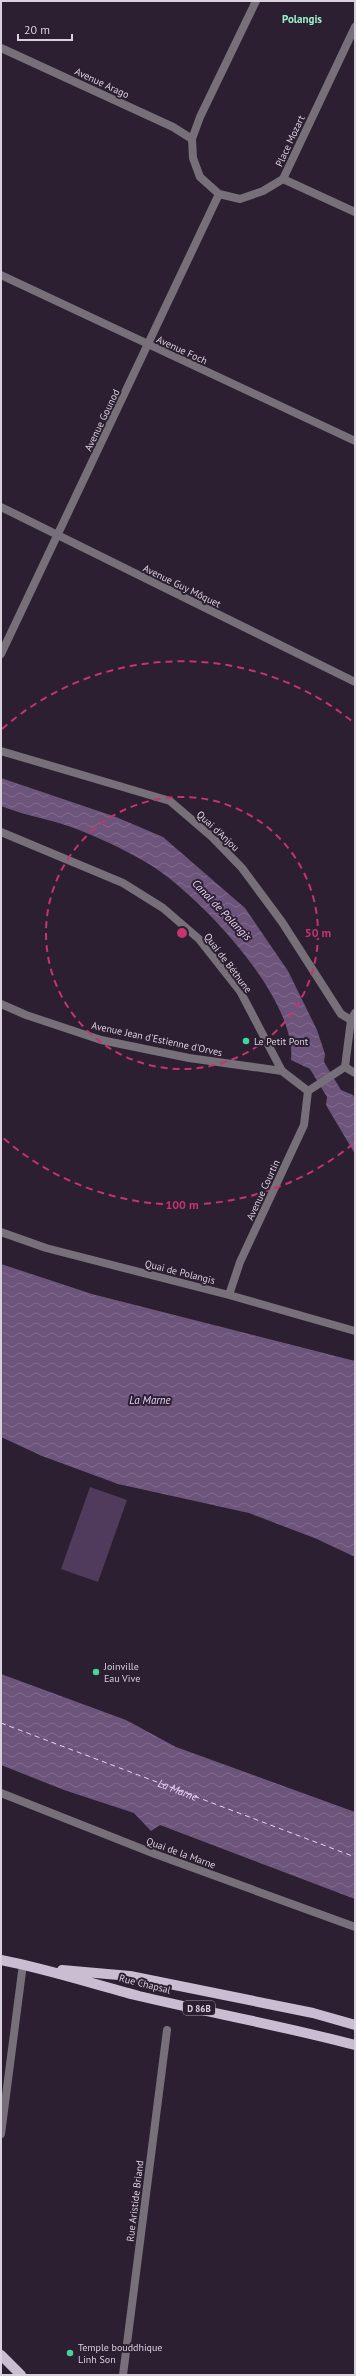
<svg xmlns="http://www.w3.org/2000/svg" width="356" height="2376" viewBox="0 0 356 2376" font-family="'PT Sans',sans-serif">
<defs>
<pattern id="water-waves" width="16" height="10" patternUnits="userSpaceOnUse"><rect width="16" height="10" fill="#6d547b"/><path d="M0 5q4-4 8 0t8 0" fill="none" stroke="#816c8d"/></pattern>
</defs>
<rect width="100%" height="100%" fill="#2b1f31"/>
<path fill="#503b5c" d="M90,1487L127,1500L98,1582L61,1569Z"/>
<path fill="url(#water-waves)" d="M1,778L116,817L163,837L245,908L288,971L317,1030L325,1054L324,1062L341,1090L353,1095L355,1099V1154L326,1105L327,1097L310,1069L291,1060C298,998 194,888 142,860C117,846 90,833 62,824C42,818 21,814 1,806Z
M1,1264L92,1294L355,1361V1557L317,1539L249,1513L118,1484L42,1456L1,1437Z
M1,1674L126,1720L176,1747L355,1812V1899L160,1825L151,1831L134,1813L64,1790L1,1765Z"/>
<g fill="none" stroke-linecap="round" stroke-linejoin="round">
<path stroke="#ead1f8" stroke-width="1" stroke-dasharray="5 4" stroke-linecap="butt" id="s1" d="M1,1723L355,1857"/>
<path stroke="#77707a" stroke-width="8" d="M256,1L200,117L192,139L193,158L200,177L219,194L240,199L263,191L283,179L355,27
M1,48L173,127L192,139
M283,179L355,212
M1,275L355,441
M1,507L355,682
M1,654L219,194
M1,751L170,801L212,837L242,868L282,922L341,1014L351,1020
M1,832L123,883L163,908L199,939L240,991L282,1071
M1,1004L26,1015L101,1040L189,1058L282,1071L308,1091
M345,1067L351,1020L355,1013
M345,1067L355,1073
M308,1091L345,1067
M1,1232L46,1248L229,1295L355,1331
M229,1295L240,1262L304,1125L308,1091
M1,1793L155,1854L355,1927
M1,2134L23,1964
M123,2375L167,2030"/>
<path stroke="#cabdd1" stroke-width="10" d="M1,1960C48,1969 93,1984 139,1996C211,2013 283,2026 355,2045
M62,1970L130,1976L313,2013L355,2025
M1,2355L21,2375"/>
</g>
<g fill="none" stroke="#c5346e" stroke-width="2" stroke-dasharray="7 5">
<circle cx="182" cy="933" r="136"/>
<path d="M353 1144A272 272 0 0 1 2 1137M2 729A272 272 0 0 1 353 722"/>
</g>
<g fill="#47d49e" stroke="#2b1f31" stroke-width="1.5">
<circle cx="246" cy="1041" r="4"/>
<circle cx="96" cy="1672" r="4"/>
<circle cx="70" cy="2353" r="4"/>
</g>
<g text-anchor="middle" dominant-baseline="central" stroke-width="4" stroke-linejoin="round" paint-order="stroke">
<rect fill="#2b1f31" stroke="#a59ca9" stroke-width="1" x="183" y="2001" width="32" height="14" rx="3"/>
<g font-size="9" font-weight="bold" fill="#d9d1dd">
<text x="199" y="2008">D 86B</text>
</g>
<g font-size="10" fill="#d9d1dd" stroke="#2b1f31">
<text transform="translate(102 83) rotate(25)">Avenue Arago</text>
<text transform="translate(290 141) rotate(-65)">Place Mozart</text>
<text transform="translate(182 350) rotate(25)">Avenue Foch</text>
<text transform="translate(102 420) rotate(-64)">Avenue Gounod</text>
<text transform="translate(182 586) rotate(26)">Avenue Guy Môquet</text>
<text transform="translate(218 831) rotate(43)">Quai d'Anjou</text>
<text transform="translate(228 963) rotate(53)">Quai de Béthune</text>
<text transform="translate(157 1039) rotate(12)">Avenue Jean d'Estienne d'Orves</text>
<text transform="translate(263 1190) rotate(-65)">Avenue Courtin</text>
<text transform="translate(180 1272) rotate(14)">Quai de Polangis</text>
<text transform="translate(181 1853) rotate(20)">Quai de la Marne</text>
<text transform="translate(145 1984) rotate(14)">Rue Chapsal</text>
<text transform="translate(135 2201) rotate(-83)">Rue Aristide Briand</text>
</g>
<g font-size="10" fill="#d9d1dd" stroke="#2b1f31" text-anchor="start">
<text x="254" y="1041">Le Petit Pont</text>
<text x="104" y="1666">Joinville<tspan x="104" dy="12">Eau Vive</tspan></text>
<text x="78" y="2347">Temple bouddhique<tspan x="78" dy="12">Linh Son</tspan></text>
</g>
<g font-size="11" font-weight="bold" fill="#9af0c8" stroke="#2b1f31">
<text x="302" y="19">Polangis</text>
</g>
<g font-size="11" font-style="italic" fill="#ead1f8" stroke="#2b1f31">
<text transform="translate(222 910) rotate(46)">Canal de Polangis</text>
<text x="150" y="1400">La Marne</text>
<text stroke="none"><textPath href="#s1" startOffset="189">La Marne</textPath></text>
</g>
</g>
<circle cx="182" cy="933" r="6" fill="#c5346e" stroke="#2b1f31" stroke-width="2"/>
<g font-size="12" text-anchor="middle" font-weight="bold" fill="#c5346e" stroke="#2b1f31" stroke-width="4" stroke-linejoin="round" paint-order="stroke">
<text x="318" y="937">50 m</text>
<text x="182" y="1209">100 m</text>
</g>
<rect width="356" height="2376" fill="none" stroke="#d9d1dd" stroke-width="4"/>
<path d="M18 34v6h54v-6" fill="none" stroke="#d9d1dd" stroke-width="2"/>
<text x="24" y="34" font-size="12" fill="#d9d1dd" stroke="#2b1f31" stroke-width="3" paint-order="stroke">20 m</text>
</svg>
